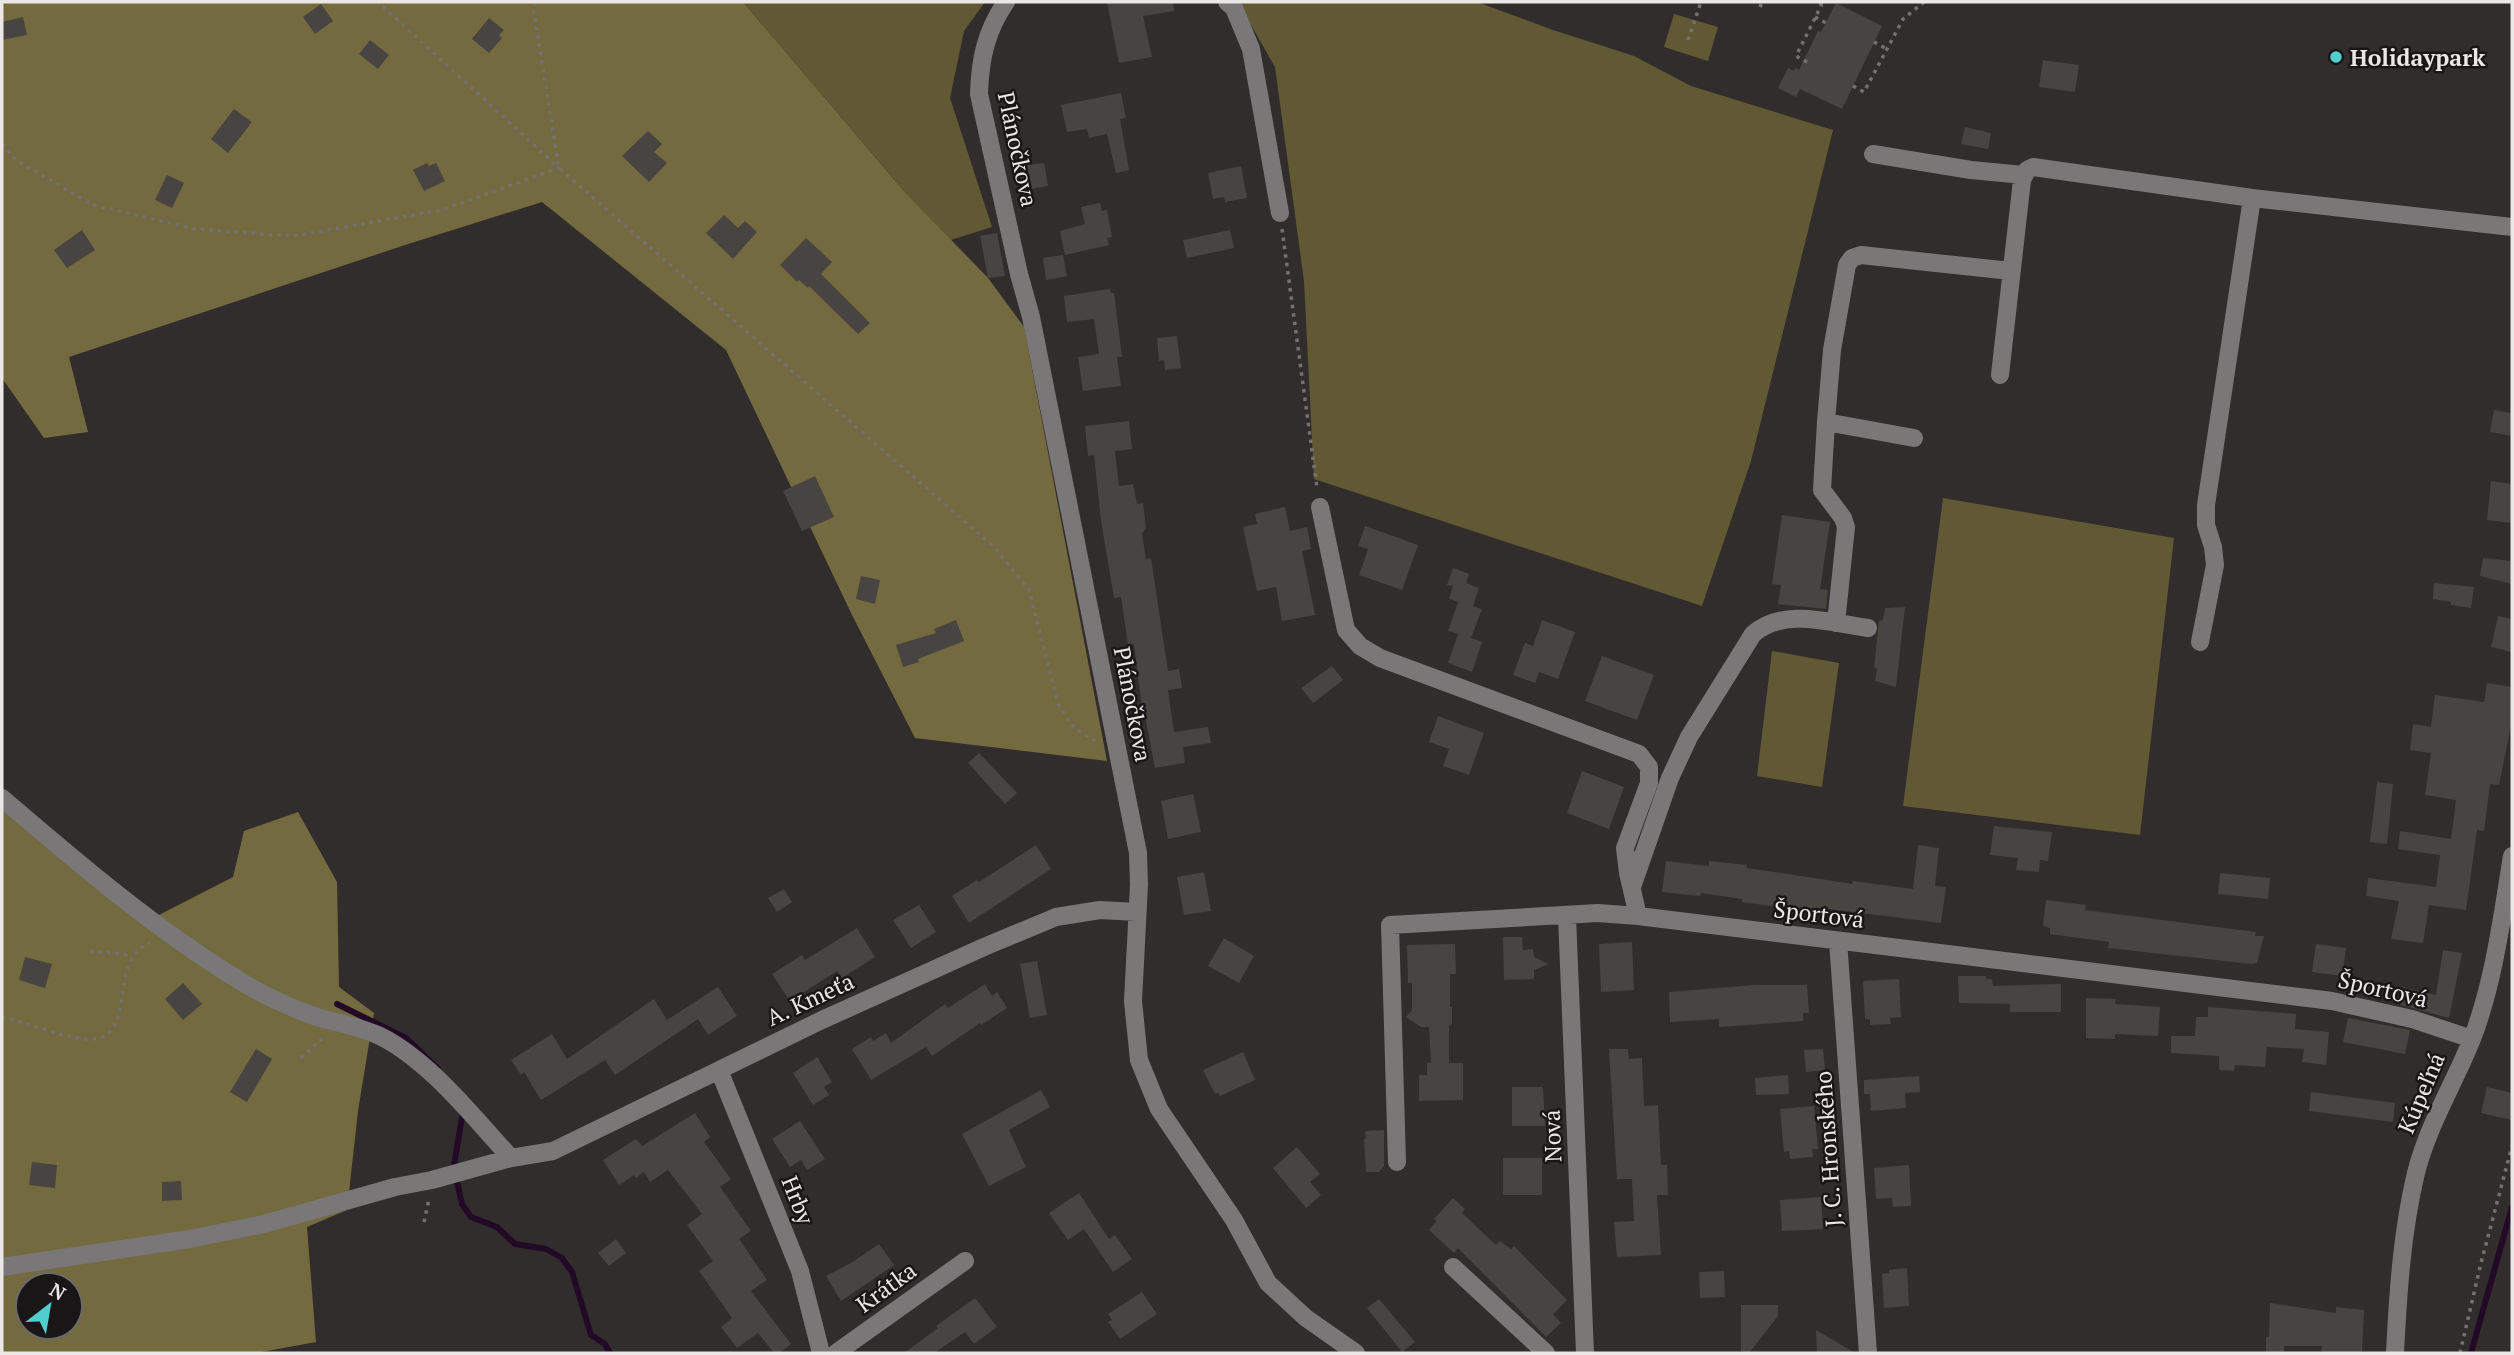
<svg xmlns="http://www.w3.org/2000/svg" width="2514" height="1355" viewBox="0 0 2514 1355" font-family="'PT Serif',serif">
<rect width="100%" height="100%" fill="#322d2d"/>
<path fill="#615834" d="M743,2H985L964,31L950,98L992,227L951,240L905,192Z
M1238,2H1477L1553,30L1634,56L1691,86L1833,130L1751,461L1702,606L1314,479L1304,281L1275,67Z
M1674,14L1718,27L1708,61L1664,47Z
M1943,498L2174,538L2140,835L1903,806Z
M1772,651L1839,663L1822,787L1757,776Z"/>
<path fill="#746a3f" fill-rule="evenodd" d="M2,2H743L904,191L988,278L1024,327L1107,761L915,738L852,615L726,350L542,202L405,245L69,357L88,432L44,438L2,378Z
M2,790L155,917L233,877L244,831L298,812L337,882L339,987L374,1013L358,1111L347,1210L307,1227L316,1342L256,1353H2ZM28,1285H70V1327H28Z"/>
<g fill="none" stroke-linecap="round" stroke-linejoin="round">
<path stroke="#220925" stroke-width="6" d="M337,1004L406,1038L438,1069
M454,1166L462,1117
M457,1182L462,1204L471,1217L497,1227L515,1244L546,1249L562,1258L572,1272L591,1335L605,1344L610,1353
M2471,1353L2512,1207"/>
</g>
<path fill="#484441" d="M1107,2H1173L1174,11L1143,16L1152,57L1119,63Z
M1836,3L1882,26L1842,109L1800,89L1796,97L1778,88L1788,68L1794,71L1795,68L1799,70L1818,31L1821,32Z
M321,4L333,21L315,34L303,17Z
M23,17L27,35L2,40V22Z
M489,18L504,30L499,35L502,38L489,53L472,39Z
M370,40L389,55L378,69L359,54Z
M2043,60L2079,65L2075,92L2039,87Z
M1121,93L1126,118L1120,119L1129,170L1116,173L1107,134L1089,138L1087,129L1067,132L1061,105Z
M234,109L252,122L228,153L211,139Z
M1965,127L1991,133L1988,149L1961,144Z
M648,131L662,144L654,152L667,163L649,182L622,156Z
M427,163L429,166L436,163L445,181L424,191L413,170Z
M1044,163L1048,186L1024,190L1020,166Z
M1241,166L1247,198L1225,202L1224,197L1213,199L1208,173Z
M167,175L184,183L172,208L155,200Z
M1100,203L1102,211L1107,210L1112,237L1107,238L1109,245L1065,255L1060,231L1085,224L1081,207Z
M724,215L738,228L745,221L757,232L733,259L706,233Z
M82,230L95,250L67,268L54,250Z
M1230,230L1234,248L1187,258L1183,240Z
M997,233L1005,276L988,278L980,236Z
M806,238L832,262L821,274L870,323L858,334L809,286L808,288L799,280L797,282L780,265Z
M1063,255L1067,276L1046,280L1043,258Z
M1110,289L1111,293H1114L1122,357H1117L1121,386L1083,391L1078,357L1099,354L1094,319L1067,322L1064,296Z
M1177,336L1181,368L1165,370L1164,360L1159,361L1157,338Z
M2494,410L2512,413V436L2490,432Z
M1129,421L1132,449L1115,451L1119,486L1133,484L1137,504L1143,503L1146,528L1142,534L1146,559L1151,558L1168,671L1179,669L1182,688L1168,690L1174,732L1208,727L1211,743L1183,747L1185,763L1155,768L1145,716L1143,717L1134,644L1128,645L1121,597L1114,598L1101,521L1094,455L1088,456L1085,426Z
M815,476L834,517L802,531L783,491Z
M2491,481L2512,484V523L2487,520Z
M1285,507L1290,531L1307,527L1311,549L1302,551L1315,615L1282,621L1276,587L1257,591L1243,527L1257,524L1255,514Z
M1782,515L1830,522L1820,589L1828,590L1826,609L1778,604L1781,585L1772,584Z
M1365,526L1418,545L1402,590L1359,575L1368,549L1358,546Z
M2483,558L2512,561V584L2480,576Z
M1453,568L1469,574L1466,583L1479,588L1473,606L1482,609L1471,638L1482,642L1472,672L1448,663L1458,634L1448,631L1458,602L1449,599L1453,586L1447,585Z
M861,576L880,580L875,604L856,599Z
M2434,583L2474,587L2471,608L2451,605V602L2433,599Z
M1905,607L1896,687L1875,681L1877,669L1874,667L1879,621L1883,620L1885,608Z
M2498,616L2512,619V652L2491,647Z
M956,620L964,641L918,659L919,662L903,667L896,645L936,633L934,629Z
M1542,620L1575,632L1558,679L1539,672L1535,683L1513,675L1525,643L1533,646Z
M1602,656L1654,675L1637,720L1585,701Z
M1332,666L1343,680L1313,703L1301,688Z
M2487,683L2512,687V721L2499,785L2490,784L2484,831L2477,830L2466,910L2429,905L2423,943L2391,939L2399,901L2366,896L2368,878L2436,887L2440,855L2398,849L2400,831L2451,839L2456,800L2425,795L2431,753L2410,750L2413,724L2431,727L2435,695L2484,702Z
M1438,716L1484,733L1469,775L1443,766L1449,749L1429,742Z
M979,753L1017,793L1005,804L968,763Z
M1582,771L1624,787L1609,829L1567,813Z
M2377,782L2393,784L2387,844L2370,842Z
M1193,794L1201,832L1168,839L1161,801Z
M1994,826L2052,832L2048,861L2040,860L2039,872L2016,870L2018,858L1990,855Z
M1036,845L1051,869L969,923L952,896L977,880L979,882Z
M1918,845L1939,848L1935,886L1946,887L1941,923L1829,909L1828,913L1771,906L1742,902V899L1701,893L1700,896L1662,892L1666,861L1709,866V861L1747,865V868L1821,879L1852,884L1853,881L1913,889Z
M1204,872L1211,911L1184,915L1177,877Z
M2220,873L2270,878L2268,899L2218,894Z
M784,889L792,902L777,912L768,898Z
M2046,900L2086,905L2085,910L2256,932L2255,936H2264L2257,963L2252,964L2108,948L2109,942L2050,934V928L2043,926Z
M919,905L936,932L911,948L893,920Z
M857,928L875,957L842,978L837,971L790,1001L772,974L802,955L805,960Z
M1503,937H1522L1523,950L1533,949L1534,957L1549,964L1534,970V979L1504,980Z
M1224,938L1254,956L1239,983L1208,966Z
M1632,942L1634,990L1601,992L1599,944Z
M1455,944L1456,974H1450V1007H1452V1023L1449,1027V1063H1463V1100L1419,1101V1075H1427V1063H1431L1429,1027H1421L1406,1017L1412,1010V983H1408L1407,945Z
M2316,944L2346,948L2342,976L2312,972Z
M2443,950L2462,953L2449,1018L2398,1004L2402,987L2436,995Z
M25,957L52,964L45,988L19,980Z
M1037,961L1047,1015L1030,1018L1020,964Z
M1958,976H1986V979H1992L1993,986L2061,984V1012H2010V1004L1959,1003Z
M1899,979L1901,1017L1890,1018L1891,1024L1870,1025V1019H1865L1863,981Z
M183,983L202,1004L183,1020L165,999Z
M985,984L992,996L997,992L1007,1008L981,1025L980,1023L932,1056L926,1047L871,1080L852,1049L871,1037L873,1041L886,1033L891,1043L945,1004L948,1008Z
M1754,985H1807L1809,1013H1803V1021L1719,1027V1019L1670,1022L1669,992Z
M718,987L737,1016L708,1035L698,1019L615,1075L605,1060L541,1100L524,1072L521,1075L511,1060L552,1034L567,1059L654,999L667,1020Z
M2086,998L2116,999L2115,1004L2160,1007L2158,1036L2115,1034V1039L2086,1038Z
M2208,1007L2296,1014L2295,1029L2329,1032L2326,1065L2302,1062L2304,1049L2267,1047L2265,1067L2235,1065L2234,1071L2219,1070V1056L2171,1053V1036H2195L2196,1017H2208Z
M2348,1018L2410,1030L2405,1054L2343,1042Z
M256,1049L272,1059L247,1102L230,1092Z
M1609,1049H1628L1629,1059L1642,1058L1644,1106L1658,1105L1661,1165H1667L1668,1195H1657L1661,1255L1617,1257L1614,1222L1634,1221L1632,1179H1617Z
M1823,1049L1825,1070L1806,1072L1804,1050Z
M1243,1052L1255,1080L1220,1096L1218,1093L1215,1094L1203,1070Z
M817,1057L832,1082L824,1087L829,1095L813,1105L793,1073Z
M1788,1075L1789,1094L1756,1095L1755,1078Z
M1919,1076L1920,1092L1905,1093L1906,1108L1871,1111L1870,1094H1864V1080Z
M1512,1087H1543L1545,1126H1512Z
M2487,1087L2512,1093V1120L2481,1113Z
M1041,1090L1050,1107L1009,1130L1026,1167L989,1186L962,1134Z
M2311,1092L2395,1103L2393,1122L2309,1111Z
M1814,1106L1818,1149H1812L1813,1157L1790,1159L1789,1151L1784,1152L1780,1109Z
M695,1113L710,1137L704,1142L731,1179L720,1187L751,1231L739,1239L767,1280L751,1291L791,1344L779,1353H774L758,1333L737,1348L721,1327L732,1318L699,1271L713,1261L687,1225L702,1214L668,1170L650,1182L644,1172L636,1178L634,1175L619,1185L603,1160L636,1139L642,1146Z
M800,1121L825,1159L807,1170L801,1160L790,1167L772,1139Z
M1384,1130V1166L1379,1172H1366L1364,1139H1366L1365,1131Z
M1297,1147L1320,1174L1310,1182L1321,1195L1306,1208L1273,1168Z
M1503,1158H1542V1195H1503Z
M32,1162L57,1165L55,1188L29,1185Z
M1909,1165L1911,1206L1893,1207L1892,1198L1876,1199L1874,1168Z
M181,1181L182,1200L162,1201V1182Z
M1079,1193L1109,1239L1115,1235L1132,1259L1113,1272L1084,1229L1068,1240L1049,1213Z
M1821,1197L1823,1229L1782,1231L1780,1200Z
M1453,1198L1465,1209L1462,1213L1496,1245L1500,1241L1511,1249L1514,1246L1567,1300L1553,1314L1561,1323L1546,1337L1458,1248L1454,1253L1429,1230L1437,1221L1434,1219Z
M616,1239L626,1253L609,1266L598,1253Z
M879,1244L894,1265L841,1301L826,1276L851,1263Z
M1907,1268L1909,1306L1884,1308L1882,1274L1889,1273V1270Z
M1724,1271L1725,1297L1700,1298L1699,1272Z
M1142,1292L1157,1314L1120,1339L1108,1322L1112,1320L1108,1314Z
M975,1298L997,1327L974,1344L965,1332L934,1353H904L938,1328L936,1326Z
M1379,1299L1415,1342L1402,1352L1367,1308Z
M2270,1303L2336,1313V1307L2364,1310L2362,1353H2321L2322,1346H2284V1353H2266V1337H2269Z
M1741,1305H1778V1316L1749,1353H1741Z
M1816,1330L1855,1353H1817Z"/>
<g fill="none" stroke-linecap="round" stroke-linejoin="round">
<path stroke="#757170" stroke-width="3.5" stroke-dasharray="3.5 5" stroke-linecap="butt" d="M535,2L533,7L559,168L994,547L1029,590L1058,704L1074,728L1097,742
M1760,7L1762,2
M1815,17L1826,23
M1688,40L1701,2
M1874,42L1887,49
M1807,62L1796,56L1821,6V2
M1853,86L1864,92L1903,19L1924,2
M2,144L16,160L93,205L196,229L293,236L442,210L559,168L378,2
M1282,229L1317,488
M90,951L132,955
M2,1017C26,1023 65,1038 87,1039C142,1041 104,962 150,943
M301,1058L324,1037
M424,1222L429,1199
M2460,1353L2481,1263L2512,1146"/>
<path stroke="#797777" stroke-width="18" d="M1006,2C986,31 980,59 979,94L1019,274L1031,317L1138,853L1139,885L1133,1001L1139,1060L1159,1109L1234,1220L1268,1283L1306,1318L1356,1353
M1227,2L1234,8L1251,49L1280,213
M1873,154L1971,170L2024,175
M2000,375L2022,180L2027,170L2033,167L2252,198L2512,227
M1826,422L1822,490L1843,518L1846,527L1836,623
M1914,438L1826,422L1832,350L1847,265L1852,258L1861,255L2011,271
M1320,507L1346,630L1360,646L1380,658L1639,754L1649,767V783L1625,848L1628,873L1638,916
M2200,642L2215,565L2213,547L2206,525V505L2252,198
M2,798C78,863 156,930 242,982C265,996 289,1007 314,1016C335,1023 359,1026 380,1036C430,1061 473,1117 511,1158
M1632,887L1670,778L1689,737L1753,634C1784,607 1831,623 1868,628
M1567,917L1585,1353
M1838,941L1868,1353
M719,1070L800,1271L821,1353
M1397,1162L1390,925L1598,913L1638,916L2332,1001L2412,1019L2472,1039
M2,1267L190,1239L264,1224L395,1187L432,1180L511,1158L553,1151L822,1020L984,947L1056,917L1100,910L1137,912
M1453,1267L1546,1353
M836,1353L965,1261
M2395,1353C2398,1293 2402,1231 2416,1173C2428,1125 2454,1084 2472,1039C2494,982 2502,917 2512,856"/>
</g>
<circle fill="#52cdce" stroke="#181616" stroke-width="2.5" cx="2336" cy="57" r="7"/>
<g text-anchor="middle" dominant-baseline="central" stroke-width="5" stroke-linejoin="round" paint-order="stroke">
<g font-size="23" font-weight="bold" fill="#eae7e6" stroke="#181616" text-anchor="start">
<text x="2350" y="57">Holidaypark</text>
</g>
<g font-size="23" fill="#eae7e6" stroke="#181616">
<text transform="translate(1018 149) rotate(78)">Plánočkova</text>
<text transform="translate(1133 704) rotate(79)">Plánočkova</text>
<text transform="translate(1819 914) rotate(7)">Športová</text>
<text transform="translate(2383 989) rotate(13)">Športová</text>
<text transform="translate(810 999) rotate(-25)">A. Kmeťa</text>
<text transform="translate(2421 1093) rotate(-67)">Kúpeľná</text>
<text transform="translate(1552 1136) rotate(-92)">Nová</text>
<text transform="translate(1828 1149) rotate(-94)">J. C. Hronského</text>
<text transform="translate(798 1200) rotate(68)">Hrby</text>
<text transform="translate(886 1287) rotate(-36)">Krátka</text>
</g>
</g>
<rect width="2514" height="1355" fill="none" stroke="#eae7e6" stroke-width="7"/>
<g transform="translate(49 1306) rotate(31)"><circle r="33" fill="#181616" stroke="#6c6a69" stroke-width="2"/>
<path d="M0-5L12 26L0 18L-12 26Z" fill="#52cdce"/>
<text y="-10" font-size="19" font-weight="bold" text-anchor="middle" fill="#eae7e6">N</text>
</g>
</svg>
